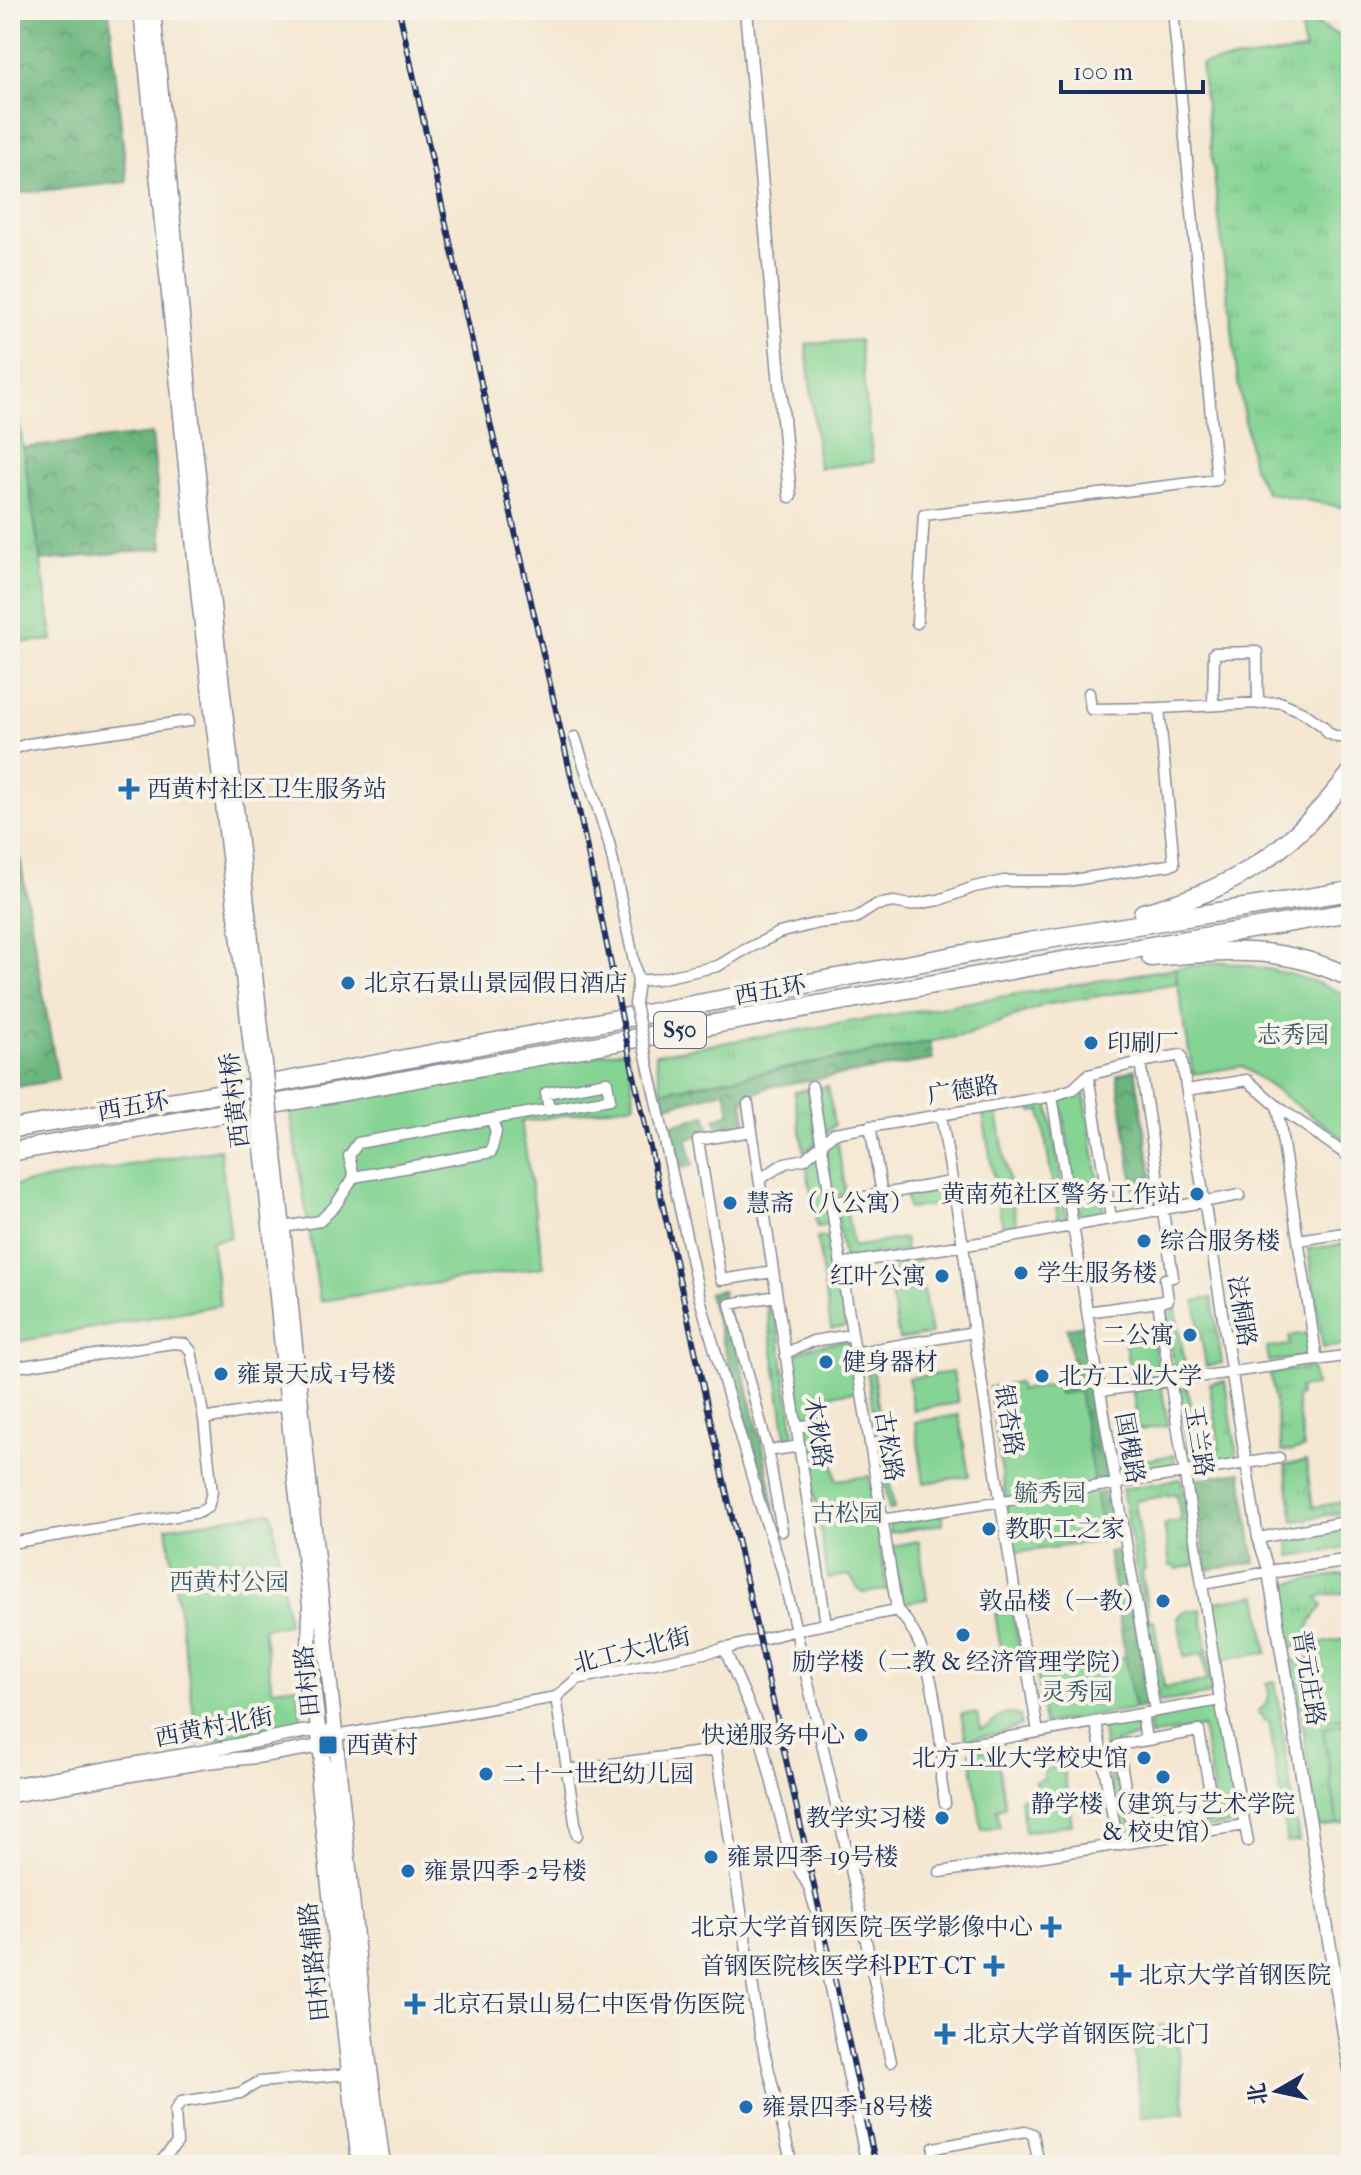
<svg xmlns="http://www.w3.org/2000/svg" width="1361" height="2175" viewBox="0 0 1361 2175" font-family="'IM FELL French Canon','Noto Serif SC',serif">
<defs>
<pattern id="grass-tufts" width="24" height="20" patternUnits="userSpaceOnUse" patternTransform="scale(2)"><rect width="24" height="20" fill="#86d494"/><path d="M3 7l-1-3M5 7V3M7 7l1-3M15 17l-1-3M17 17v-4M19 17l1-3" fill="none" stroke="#73b682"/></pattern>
<pattern id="forest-crowns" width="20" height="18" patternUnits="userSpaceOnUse" patternTransform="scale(2)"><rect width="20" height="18" fill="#6cb67e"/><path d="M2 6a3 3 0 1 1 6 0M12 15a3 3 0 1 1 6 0" fill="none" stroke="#58946a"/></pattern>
</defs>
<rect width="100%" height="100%" fill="#f7f3e8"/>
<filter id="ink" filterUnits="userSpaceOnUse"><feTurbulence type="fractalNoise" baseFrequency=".0125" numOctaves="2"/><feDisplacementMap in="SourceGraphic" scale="16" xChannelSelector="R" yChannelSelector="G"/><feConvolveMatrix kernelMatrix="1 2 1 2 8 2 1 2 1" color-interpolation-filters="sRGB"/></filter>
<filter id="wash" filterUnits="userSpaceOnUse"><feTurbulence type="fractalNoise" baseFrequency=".006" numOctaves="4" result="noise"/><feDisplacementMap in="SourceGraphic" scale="32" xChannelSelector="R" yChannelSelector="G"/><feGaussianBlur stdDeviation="1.8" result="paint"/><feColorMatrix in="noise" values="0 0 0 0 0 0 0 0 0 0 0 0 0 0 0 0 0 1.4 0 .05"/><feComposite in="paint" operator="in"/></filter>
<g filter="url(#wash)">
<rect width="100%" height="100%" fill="#f5e7d1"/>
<path fill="url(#grass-tufts)" stroke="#508279" stroke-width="2" d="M1300,15L1351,42V509L1266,492L1253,467L1238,382L1201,64L1304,51Z
M10,366L53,640L10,643Z
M1175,968L1178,983L1044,1005L966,1035L662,1091L655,1054Z
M828,1086L834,1125L824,1135L816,1088Z
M808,1089L817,1141L804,1153L794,1092Z
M837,1139L846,1194L833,1196L826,1149Z
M819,1154L831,1224L817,1227L806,1165Z
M846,1208L853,1247L904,1238L906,1251L844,1260L836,1210Z
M832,1236L846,1327L831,1329L817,1238Z
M1212,1298L1222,1363L1206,1366L1195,1301Z
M774,1303L795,1442L787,1443L766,1304Z
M1175,1304L1186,1369L1175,1371L1164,1306Z
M871,1360L894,1509L889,1510L865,1361Z
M1312,1367L1315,1386L1299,1388L1300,1396L1296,1397L1304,1449L1282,1452L1270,1373Z
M1225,1381L1238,1460L1191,1468L1177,1388L1187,1387L1199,1453L1220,1449L1209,1383Z
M1174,1455L1176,1469L1118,1479L1116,1465Z
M1306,1461L1313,1507L1351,1501V1511L1294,1521L1285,1465Z
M1181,1479L1195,1565L1175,1569L1174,1566H1170L1164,1524L1181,1521L1177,1494L1135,1501L1145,1570L1142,1572L1149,1620H1154L1164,1687L1207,1681L1203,1654L1184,1657L1178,1616L1182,1615V1612L1201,1609L1214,1694L1159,1702L1122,1489Z
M1351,1527V1547L1291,1557L1288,1537Z
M1351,1573V1590C1346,1590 1342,1594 1337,1594C1328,1595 1326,1593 1318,1598L1323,1606C1312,1618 1306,1628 1307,1645L1289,1648L1278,1585Z
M1319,1656L1329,1719L1341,1718L1342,1725L1323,1728L1338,1824L1319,1827L1292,1661Z"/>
<path fill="url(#forest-crowns)" stroke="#44726e" stroke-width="2" d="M10,10H109L127,182L10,194Z
M152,434L163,548L41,561L23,448Z
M10,801L58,1080L10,1088Z
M930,1042L933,1060L768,1087L743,1101L747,1127L719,1132L715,1118L731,1113L725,1091L666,1106L662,1091Z
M1135,1069L1155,1199L1136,1202L1117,1075Z
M706,1115L711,1133L687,1139L693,1165L680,1168L670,1125Z
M722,1290L764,1452L778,1527L708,1293Z
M1085,1325L1110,1477L1093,1480L1079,1391L1059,1394L1056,1376L1074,1373L1067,1328Z
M1241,1472L1255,1563L1207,1570L1193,1479Z
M1112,1491L1120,1538L1103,1541L1095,1494Z
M1122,1550L1149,1706L1134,1709L1108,1552Z"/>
<path fill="#86d494" stroke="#508279" stroke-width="2" d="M859,340L873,462L819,468L806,344Z
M1226,962C1268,968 1314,977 1351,998V1144L1242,1066L1193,1074L1175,968Z
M626,1050L635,1104L521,1122L544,1267L320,1301L289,1103Z
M1084,1093L1104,1213L1080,1217L1060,1096Z
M1048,1100L1067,1219L1058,1220L1041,1111L1032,1112L1030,1103Z
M997,1112L1017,1228L1003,1230L983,1115Z
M220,1149L231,1237L211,1241L220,1305L10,1343V1186Z
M945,1190L947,1203L908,1209L906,1196Z
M1351,1243V1344L1323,1348L1308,1249Z
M918,1258L922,1280L890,1286L887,1263Z
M923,1288L931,1334L899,1340L891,1293Z
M1308,1333L1311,1356L1269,1362L1267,1348L1290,1345L1289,1336Z
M1153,1338L1168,1425L1139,1430L1125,1343Z
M848,1340L856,1391L823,1396L836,1480L869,1476L887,1590L862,1593L849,1575L828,1578L792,1355L813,1346Z
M953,1372L958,1403L913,1410L908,1378Z
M1018,1383L1020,1390L1057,1384L1059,1394L1079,1391L1103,1541L1014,1553L989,1387Z
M959,1415L969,1476L924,1483L915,1422Z
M272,1512L288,1624L263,1628L272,1689L297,1686L303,1728L198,1743L167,1527Z
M942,1514L943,1524L890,1533L889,1522Z
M919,1541L927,1599L901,1603L892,1546Z
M1258,1595L1267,1653L1223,1659L1214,1602Z
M1013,1611L1021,1660L1003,1663L995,1614Z
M1351,1638V1716L1329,1720L1317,1644Z
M1125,1657L1134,1709L1044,1724L1036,1673Z
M1275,1681L1299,1841L1287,1843L1269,1720L1264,1721L1263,1715H1259L1258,1711C1269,1704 1272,1694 1266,1683Z
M1218,1704L1241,1823L1120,1842L1101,1724L1135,1719L1138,1737L1115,1742L1129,1826L1217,1811L1202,1727L1150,1736L1147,1717Z
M975,1713L978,1715L981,1729C998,1725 997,1708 1020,1716L1021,1725L1000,1733L966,1740L961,1714Z
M1351,1723V1822L1338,1824L1323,1728Z
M996,1748L1005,1807L997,1809L1000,1827L982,1830L970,1752Z
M1063,1766L1072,1824L1025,1832L1020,1798L1037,1795L1035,1781L1044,1779L1043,1770Z
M1176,2024L1185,2113L1141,2117L1132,2029Z"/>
</g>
<g filter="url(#ink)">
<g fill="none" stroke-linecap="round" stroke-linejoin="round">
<g stroke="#888b98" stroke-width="13">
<path id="minor" d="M917,623L924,515L1217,480L1173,10
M1089,693L1091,709L1159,708
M1213,705L1214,653L1257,652L1258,704
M575,737L609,843L638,981
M10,750L28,744L189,721
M635,1004L638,981L658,979L718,966L741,952L779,933L818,923L854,919L876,905L894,902L909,905L939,900L974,887L1004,881H1067L1174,864L1159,708L1280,702L1303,712L1324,727L1328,733L1337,737H1351
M645,1051L700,1299L760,1504L782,1570L855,1887L891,2062
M1140,1062L1173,1277L1165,1279L1168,1300L1158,1302L1220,1700L1248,1841
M1088,1075L1111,1218
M812,1086L897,1610C930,1641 937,1710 942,1753C943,1762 941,1770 941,1779C942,1787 944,1795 945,1804
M1187,1090L1247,1080L1277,1106L1351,1158
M1052,1096L1100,1391L1155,1711
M748,1104L826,1624
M1277,1106L1317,1360
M941,1114L963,1245L975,1340L1017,1606L1038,1732
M492,1119L610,1099L607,1082L546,1093L549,1110
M870,1126L882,1194
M752,1131L698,1140L721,1280L773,1272
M760,1179L785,1163L805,1159L834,1133L1052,1096L1073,1089L1088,1075L1140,1062L1181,1055L1258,1538L1269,1572L1203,1584
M831,1203L951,1182
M283,1227L320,1221L335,1206L354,1177L491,1152L496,1132L492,1119L358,1143L349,1156L354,1177
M1298,1240L1351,1232
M841,1264L985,1242L1240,1195
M776,1296L730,1304L768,1451L782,1531
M1087,1312L1158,1302
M786,1353L813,1341L851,1335
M854,1353L974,1332
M10,1368L173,1343L185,1344L191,1351L204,1419L212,1492L208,1507L200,1512L10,1543
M1100,1391L1351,1355
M204,1419L288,1404
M798,1427L815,1424
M768,1451L800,1446
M881,1520L1279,1458
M1258,1538L1351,1521
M724,1648L757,1723L786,1839L793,1858L809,1887L819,1921L823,1954L867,2165
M556,1697L577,1835
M1142,1714L1146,1740
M1096,1722L1118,1845
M1199,1731L1213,1808L1131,1822L1118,1745Z
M335,1736L556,1697L577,1679L728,1648L800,1629L897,1610
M942,1749L1220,1700
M567,1770L716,1750L760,2034L792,2165
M940,1872L1245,1825
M162,2165V2160L177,2143L175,2111L181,2102L240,2093L259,2082L348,2074
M934,2165V2148L1025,2131L1033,2134L1039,2165"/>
</g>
<g stroke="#888b98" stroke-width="15">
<path id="tertiary" d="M746,10L790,496
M1351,1560L1269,1572L1351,2076
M321,1757L317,1784L358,2165
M10,1785L196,1753L302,1732L319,1730L325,1732
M10,1796L206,1762L256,1757L321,1746L335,1736"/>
</g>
<g stroke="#888b98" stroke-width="17">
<path id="secondary" d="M141,10L199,599L246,1002
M153,10L192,421L258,1001
M279,1191L369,2062L383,2165
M267,1194L295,1480L310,1605L309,1650L321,1754L327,1772L369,2165"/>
</g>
<g stroke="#888b98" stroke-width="21">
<path id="motorway" d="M1143,913C1237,889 1292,850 1351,773
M1151,957C1227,951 1280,943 1351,978
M10,1129L234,1091L1029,942L1351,891
M10,1152L1033,966L1351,912"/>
</g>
<use href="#minor" stroke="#fff" stroke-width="10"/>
<use href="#tertiary" stroke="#fff" stroke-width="12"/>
<use href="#secondary" stroke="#fff" stroke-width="14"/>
<use href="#motorway" stroke="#fff" stroke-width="18"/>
<g stroke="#1b2f5e" stroke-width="6">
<path id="rail" d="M399,10L483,392L580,815L631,1062L876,2165"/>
</g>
<use href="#rail" stroke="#f7f3e8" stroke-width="3" stroke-dasharray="9" stroke-linecap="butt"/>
<g stroke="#888b98" stroke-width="13" stroke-linecap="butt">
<path id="minor-bridge" d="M635,1004L645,1051"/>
</g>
<g stroke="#888b98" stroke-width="17" stroke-linecap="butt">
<path id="secondary-bridge" d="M258,1001L279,1191
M246,1002L267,1194"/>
</g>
<use href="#minor-bridge" stroke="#fff" stroke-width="10"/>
<use href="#secondary-bridge" stroke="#fff" stroke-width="14"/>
</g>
</g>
<g fill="#1f6fb2" stroke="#f7f3e8" stroke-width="3">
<path d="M125 777h8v8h8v8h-8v8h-8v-8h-8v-8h8z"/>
<circle cx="348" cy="983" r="8"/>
<circle cx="1091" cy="1043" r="8"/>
<circle cx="1197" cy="1194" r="8"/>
<circle cx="730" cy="1203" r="8"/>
<circle cx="1144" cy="1241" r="8"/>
<circle cx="1021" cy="1273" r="8"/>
<circle cx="942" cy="1276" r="8"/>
<circle cx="1190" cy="1335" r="8"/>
<circle cx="826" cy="1362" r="8"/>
<circle cx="221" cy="1374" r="8"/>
<circle cx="1042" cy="1376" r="8"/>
<circle cx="989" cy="1529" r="8"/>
<circle cx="1163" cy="1601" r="8"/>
<circle cx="963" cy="1635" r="8"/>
<circle cx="861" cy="1735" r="8"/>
<rect x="318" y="1735" width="20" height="20" rx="4"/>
<circle cx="1144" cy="1758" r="8"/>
<circle cx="486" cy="1774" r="8"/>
<circle cx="1163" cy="1777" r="8"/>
<circle cx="942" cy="1818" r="8"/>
<circle cx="711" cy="1857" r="8"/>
<circle cx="408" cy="1871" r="8"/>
<path d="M1047 1915h8v8h8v8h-8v8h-8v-8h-8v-8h8z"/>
<path d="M990 1954h8v8h8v8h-8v8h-8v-8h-8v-8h8z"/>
<path d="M1117 1963h8v8h8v8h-8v8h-8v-8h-8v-8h8z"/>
<path d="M411 1992h8v8h8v8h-8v8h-8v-8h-8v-8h8z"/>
<path d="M941 2022h8v8h8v8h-8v8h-8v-8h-8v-8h8z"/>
<circle cx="746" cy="2107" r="8"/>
</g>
<g text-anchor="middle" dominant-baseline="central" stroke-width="8" stroke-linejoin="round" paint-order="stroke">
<rect fill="#f7f3e8" stroke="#5d6a87" stroke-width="2" x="654" y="1012" width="52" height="36" rx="6"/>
<g font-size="22" font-weight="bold" fill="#1b2f5e">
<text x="680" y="1030">S50</text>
</g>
<g font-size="24" fill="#1b2f5e" stroke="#f7f3e8" text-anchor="start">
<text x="147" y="789">西黄村社区卫生服务站</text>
<text x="364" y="983">北京石景山景园假日酒店</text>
<text x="1107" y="1043">印刷厂</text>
<text x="1181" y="1194" text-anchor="end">黄南苑社区警务工作站</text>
<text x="746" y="1203">慧斋（八公寓）</text>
<text x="1160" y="1241">综合服务楼</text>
<text x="1037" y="1273">学生服务楼</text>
<text x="926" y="1276" text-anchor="end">红叶公寓</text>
<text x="1174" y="1335" text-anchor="end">二公寓</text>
<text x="842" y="1362">健身器材</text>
<text x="237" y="1374">雍景天成-1号楼</text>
<text x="1058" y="1376">北方工业大学</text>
<text x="1005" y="1529">教职工之家</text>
<text x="1147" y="1601" text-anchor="end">敦品楼（一教）</text>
<text x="963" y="1662" text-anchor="middle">励学楼（二教 &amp; 经济管理学院）</text>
<text x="845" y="1735" text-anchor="end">快递服务中心</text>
<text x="346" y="1745">西黄村</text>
<text x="1128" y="1758" text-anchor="end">北方工业大学校史馆</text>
<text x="502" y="1774">二十一世纪幼儿园</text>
<text x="1163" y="1804" text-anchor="middle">静学楼（建筑与艺术学院<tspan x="1163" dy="28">&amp; 校史馆）</tspan></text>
<text x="926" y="1818" text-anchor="end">教学实习楼</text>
<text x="727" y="1857">雍景四季-19号楼</text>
<text x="424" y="1871">雍景四季-2号楼</text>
<text x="1033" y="1927" text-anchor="end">北京大学首钢医院-医学影像中心</text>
<text x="976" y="1966" text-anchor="end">首钢医院核医学科PET-CT</text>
<text x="1139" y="1975">北京大学首钢医院</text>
<text x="433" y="2004">北京石景山易仁中医骨伤医院</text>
<text x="963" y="2034">北京大学首钢医院-北门</text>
<text x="762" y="2107">雍景四季-18号楼</text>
</g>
<g font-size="24" fill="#1b2f5e" stroke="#f7f3e8">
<text transform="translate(770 990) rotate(-10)">西五环</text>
<text transform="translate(963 1090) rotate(-9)">广德路</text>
<text transform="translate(235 1100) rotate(-97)">西黄村桥</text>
<text transform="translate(133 1106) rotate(-10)">西五环</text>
<text transform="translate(1242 1311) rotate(81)">法桐路</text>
<text transform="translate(1009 1420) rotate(81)">银杏路</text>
<text transform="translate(818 1432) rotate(82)">木秋路</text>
<text transform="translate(1199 1441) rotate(81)">玉兰路</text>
<text transform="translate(889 1446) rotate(81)">古松路</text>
<text transform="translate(1130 1448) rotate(80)">国槐路</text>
<text transform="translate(632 1650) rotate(-14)">北工大北街</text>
<text transform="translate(1309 1678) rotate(81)">晋元庄路</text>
<text transform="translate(307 1681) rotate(-96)">田村路</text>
<text transform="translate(214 1727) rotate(-11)">西黄村北街</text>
<text transform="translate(314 1962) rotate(-96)">田村路辅路</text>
</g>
<g font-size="24" fill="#36586c" stroke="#f7f3e8">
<text x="1293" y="1035">志秀园</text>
<text x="1050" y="1493">毓秀园</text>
<text x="847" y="1513">古松园</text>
<text x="229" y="1582">西黄村公园</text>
<text x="1077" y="1692">灵秀园</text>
</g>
</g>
<rect width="1361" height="2175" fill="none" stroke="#f7f3e8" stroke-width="40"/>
<g transform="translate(1277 2091) rotate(261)" stroke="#f7f3e8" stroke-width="6" paint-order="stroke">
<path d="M0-6L14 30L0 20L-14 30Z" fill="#1b2f5e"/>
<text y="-12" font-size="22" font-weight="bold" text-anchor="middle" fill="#1b2f5e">北</text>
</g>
<path d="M1061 80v12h142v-12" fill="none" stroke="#1b2f5e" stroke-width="4"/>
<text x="1073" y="80" font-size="24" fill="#1b2f5e" stroke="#f7f3e8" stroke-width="6" paint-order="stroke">100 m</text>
</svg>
